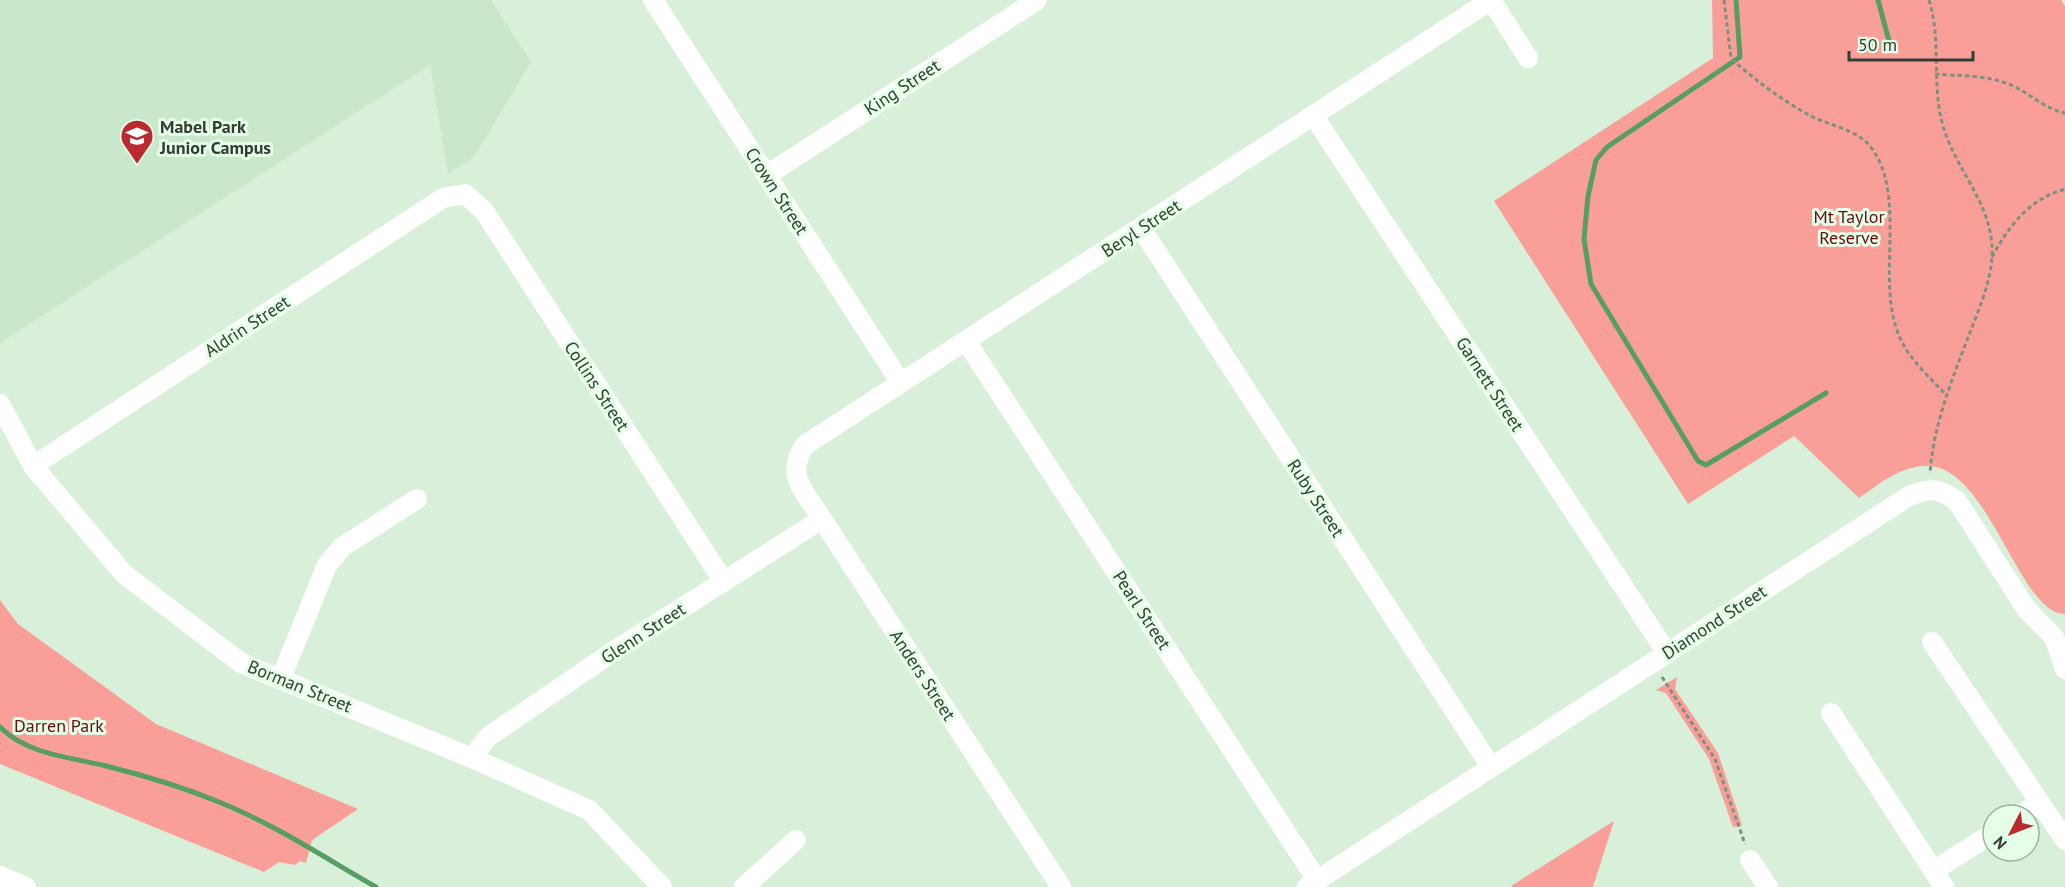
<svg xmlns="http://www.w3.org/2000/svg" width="2065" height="887" viewBox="0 0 2065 887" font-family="'PT Sans',sans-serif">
<rect width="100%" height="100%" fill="#d8f0d9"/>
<path fill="#c9e8cb" d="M0,0H491L531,62L474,157L448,174L430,65L0,343Z"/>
<path fill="#f99f98" d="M1712,0H2061L2065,6V614C2019,616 1988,460 1923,466C1898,468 1879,484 1859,498L1794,436L1688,504L1494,201L1713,58Z
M0,600L18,624L156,724L358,809L312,840L306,863L300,861L295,865L279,862L264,872L0,764Z
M1677,677L1675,689L1718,753L1742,825L1733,827L1709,759L1666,693L1656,690Z
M1614,821L1593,887H1512L1511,886Z"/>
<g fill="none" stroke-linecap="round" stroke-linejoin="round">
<path stroke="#569f60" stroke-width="5" d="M1736,0L1740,57L1607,147L1596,160L1588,196L1584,239L1591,284L1698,461L1706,465L1826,393
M1878,0L1889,41
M0,727C29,756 73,757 110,767C146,776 185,788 219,802C274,824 325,858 376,887"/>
<path stroke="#809080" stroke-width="3" stroke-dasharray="4.5 3" stroke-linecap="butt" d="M1724,0L1731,58C1753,79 1782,100 1809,115C1827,125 1856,129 1870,146C1908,194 1876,277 1898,333C1907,358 1929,376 1946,395
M1929,0C1942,41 1931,85 1943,126C1956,171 1995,207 1992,256C1991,282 1978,311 1969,335C1952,379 1933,426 1930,474
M1935,74C1961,76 1992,75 2015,87C2032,95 2045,109 2065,113
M1992,257C2009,226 2029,199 2065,189
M1662,677L1715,759L1745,844"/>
<path stroke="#fff" stroke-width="20" d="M653,0L901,383
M1491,0L1528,58
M1313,115L1667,653
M767,175L1037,0
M1141,228L1491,767
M966,341L1317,880
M0,404L33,466L124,574L241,663L472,758L589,810L662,887
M33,466L443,198L465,194L484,211L724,582
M1932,642L2065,840
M281,678L327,565L342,547L417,499
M1831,713L1944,887
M472,758L488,737L611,653L822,519
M2020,815L2038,804
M1750,860L1768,887
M1933,871L1993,833
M0,876L26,887
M744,887L796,840
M1061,887L822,519C805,491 784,476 805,445L1491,0
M1307,887L1909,496C1931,488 1937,487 1957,501L2027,610L2054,637L2065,669"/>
</g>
<defs>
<g id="school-pin" transform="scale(1.725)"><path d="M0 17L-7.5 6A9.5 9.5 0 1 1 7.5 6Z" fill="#ba2a2f" stroke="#e5fee7"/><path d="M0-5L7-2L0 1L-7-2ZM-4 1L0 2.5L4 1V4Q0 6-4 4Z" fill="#fff"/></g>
</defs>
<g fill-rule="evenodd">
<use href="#school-pin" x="137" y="136"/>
</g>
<g text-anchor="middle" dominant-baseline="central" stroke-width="6" stroke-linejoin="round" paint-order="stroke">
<g font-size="18" fill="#343d34" stroke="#e5fee7">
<text transform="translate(902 87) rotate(-33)">King Street</text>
<text transform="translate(777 191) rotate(57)">Crown Street</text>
<text transform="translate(1141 228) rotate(-33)">Beryl Street</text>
<text transform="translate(247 326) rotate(-33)">Aldrin Street</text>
<text transform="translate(1490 384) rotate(57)">Garnett Street</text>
<text transform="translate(597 386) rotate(57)">Collins Street</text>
<text transform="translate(1316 498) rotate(57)">Ruby Street</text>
<text transform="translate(1142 610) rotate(57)">Pearl Street</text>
<text transform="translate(1714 622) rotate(-33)">Diamond Street</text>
<text transform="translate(643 633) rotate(-33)">Glenn Street</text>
<text transform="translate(923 675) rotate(57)">Anders Street</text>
<text transform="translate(300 686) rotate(22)">Borman Street</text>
</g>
<g font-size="18" font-weight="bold" fill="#343d34" stroke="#e5fee7" text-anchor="start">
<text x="160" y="126">Mabel Park<tspan x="160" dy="21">Junior Campus</tspan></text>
</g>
<g font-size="18" fill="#630c12" stroke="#e5fee7">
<text x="1849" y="216">Mt Taylor<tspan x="1849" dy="21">Reserve</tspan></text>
<text x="59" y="725">Darren Park</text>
</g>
</g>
<g transform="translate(2011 833) rotate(228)"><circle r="28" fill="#e5fee7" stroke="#9eb19f" stroke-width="1.5"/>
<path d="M0-4.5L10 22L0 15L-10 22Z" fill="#ba2a2f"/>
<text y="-9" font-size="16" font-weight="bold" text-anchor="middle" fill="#343d34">N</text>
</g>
<path d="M1849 51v9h124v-9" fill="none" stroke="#343d34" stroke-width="3"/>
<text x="1858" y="51" font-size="18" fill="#343d34" stroke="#e5fee7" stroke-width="4.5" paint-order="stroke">50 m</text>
</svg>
